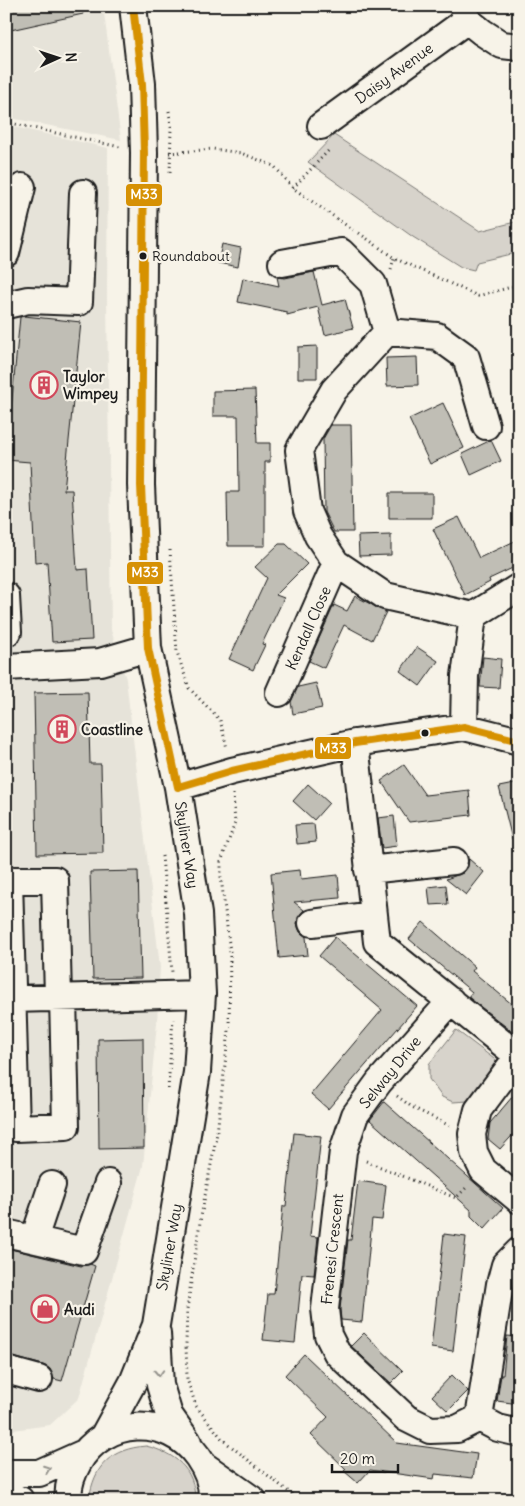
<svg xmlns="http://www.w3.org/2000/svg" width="525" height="1506" viewBox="0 0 525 1506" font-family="Delius,sans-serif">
<rect width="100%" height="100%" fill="#f7f3e8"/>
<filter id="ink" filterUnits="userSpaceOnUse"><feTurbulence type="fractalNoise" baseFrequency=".02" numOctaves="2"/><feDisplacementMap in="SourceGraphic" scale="10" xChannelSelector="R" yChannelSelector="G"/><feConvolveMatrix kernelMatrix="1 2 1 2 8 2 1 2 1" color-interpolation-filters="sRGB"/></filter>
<g filter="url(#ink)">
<path fill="#e6e3d9" d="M6,6H103L121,140L6,117Z
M6,125L108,148L107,296L111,630L126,679L160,967L157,1023L143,1166L79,1398L50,1425L13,1430L6,1429Z"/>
<path fill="#d7d3cb" stroke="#7a7874" d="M334,135L480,231L519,221V252L477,262L474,270L461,267L413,237L308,162Z
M456,1030L498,1062L468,1101L453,1102L442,1097L429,1079V1064Z
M146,1446C174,1453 195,1468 195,1500H89C94,1465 111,1449 146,1446Z"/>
<path fill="#c0beb5" stroke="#1c1c1c" d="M6,6H82L83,14L6,31Z
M222,244L241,248L238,267L218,263Z
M314,272L322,305L345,299L353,328L325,335L318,307L287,315V312L238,302L243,278L279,286L277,277L285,278Z
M24,316L81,322L64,490H72L77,570L88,569L92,640L52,642L47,562L35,563L30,462L6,460L20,317Z
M317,346V378H298V347Z
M417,357L418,385L387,386L386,358Z
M255,390L257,443H270V462H265V546H228L227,492H239L238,416H213V391Z
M443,403L464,448L430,464L409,419Z
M331,425H351L353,532H334L324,512L323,439Z
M491,440L501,461L471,475L462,454Z
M389,493H432V518H389Z
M459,517L479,558L519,539V565L489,579L490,582L465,595L433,529Z
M391,535V555L359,556L358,536Z
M279,544H286L307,564L276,595L284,598L262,644L265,645L253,670L229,659L267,578L255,567Z
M355,596L386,612L372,640L344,625L324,668L309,661L334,605L347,611Z
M417,647L438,661L420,686L400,671Z
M483,657L501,659L499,688L480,687Z
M316,683L322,708L293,714L291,702L298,687Z
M88,692L90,764H101L103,853L37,854L34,693Z
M404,765L425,795L469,790L471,815L409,822L381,781Z
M519,783V839H512L499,787Z
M308,784L329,803L314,820L293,801Z
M394,816L397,846L382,848L378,818Z
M314,824L316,842L297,844L295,825Z
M469,859L484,872L466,895L446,879L463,873L468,867Z
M300,870L301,879L338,875L340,898L294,902L304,910L298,917L297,924L300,932L306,937L308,955L279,958L271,873Z
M138,871L141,978L93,979L90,872Z
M446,885L448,904L430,905L428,887Z
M423,922L475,967L472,971L519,1010V1037L468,997L472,992L409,939Z
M335,937L417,1006L328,1109L311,1094L382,1010L319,956Z
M143,1038L144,1148L99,1149L98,1039Z
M519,1089V1128L500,1149L488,1139L490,1123Z
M384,1102L503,1208L484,1229L471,1216V1210L370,1120Z
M294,1133L321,1136L310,1236L318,1237L314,1275L302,1274L295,1343L263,1340L268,1294H274L283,1206H286Z
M358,1181L386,1185L382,1220L372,1219L362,1322L341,1320L340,1309L348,1240H351Z
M444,1234L466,1237L453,1351L431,1348Z
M6,1248L81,1266L90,1264L95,1266L62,1381L54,1379L50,1369L43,1365L6,1355Z
M364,1333L403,1371L391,1383L351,1346Z
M507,1336L519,1337V1404L497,1401L501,1375H503Z
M304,1354L397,1443L477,1454L473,1478L435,1474L434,1479L370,1470L358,1483L344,1471L346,1469L311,1435L328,1417L285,1375Z
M452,1375L468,1391L448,1411L432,1396Z"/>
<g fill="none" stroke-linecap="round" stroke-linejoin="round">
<g stroke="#1c1c1c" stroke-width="30">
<path id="minor" d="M463,6L467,20L482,32L502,45L519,47
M321,126L467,20
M6,253L22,187
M282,263L341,252L373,284L387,332L334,390L299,450L307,511L318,536L336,563L385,596L473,616
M6,305L28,300L79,302L83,193
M387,332L437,336L466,357L486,426
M6,596L8,632
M6,667L100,662L148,648
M279,693L336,563
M464,727L465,676L473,616L519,587
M355,743L377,942L518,1056
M178,787L232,771L355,743L464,727L519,741
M368,870L454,861
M312,923L374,915
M58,997L55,880H9L16,1128L66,1126L63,997
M12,999L202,994
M451,1001L379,1082L355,1115L343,1151L325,1309L328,1335L337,1353L406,1418L430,1430L457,1429L479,1418L500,1284L505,1265L519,1251
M519,1055L478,1110L472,1134L474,1152L483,1170L519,1200
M6,1233L84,1251L108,1183
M34,1239L52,1185
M157,1333L160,1385L169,1415L188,1442
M6,1370L39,1379
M479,1418L498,1428L519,1433
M104,1435L133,1382L156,1325L197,1072L202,994L198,914L178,787L148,648L141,485L144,153L142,84L133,6
M206,1467L253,1500
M6,1473H39L84,1453
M6,1493L20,1500
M69,1500C67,1488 72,1474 78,1463C104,1417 168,1414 198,1457C207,1470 213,1484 212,1500"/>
</g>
<path stroke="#1c1c1c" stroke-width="3" stroke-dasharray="1 4" stroke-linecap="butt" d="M169,111L171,126L170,174
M6,122L120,147
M169,153L213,149L241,153L274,166L293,188L353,230
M293,188L330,149
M359,233L394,258L478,296L519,285
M391,269L394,258
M170,550L177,652L189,688L220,720L227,748
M233,794L235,823L221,862V877L230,952L229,1030L217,1133L200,1222L187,1309L186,1344L187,1379L196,1406L223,1440L299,1500
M162,856L172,972
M168,1089L173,1019
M397,1096L412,1107L450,1126
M366,1161L456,1198L467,1187"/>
<use href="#minor" stroke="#f7f3e8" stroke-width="26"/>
<g stroke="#f7f3e8" stroke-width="11">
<path id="bus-1" d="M133,6L142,84L144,153L141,485L148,648L178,787L232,771L355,743L464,727L519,741"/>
</g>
<use href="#bus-1" stroke="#d69104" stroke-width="8"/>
</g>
<defs><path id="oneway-chevron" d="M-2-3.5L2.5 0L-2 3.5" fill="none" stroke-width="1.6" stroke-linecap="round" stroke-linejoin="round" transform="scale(1.25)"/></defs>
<g stroke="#94928c">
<use href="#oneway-chevron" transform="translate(159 1373) rotate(87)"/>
<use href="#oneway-chevron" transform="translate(47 1469) rotate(-21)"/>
</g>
</g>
<defs>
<g id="building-ring" transform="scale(1.4375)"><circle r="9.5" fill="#f7f3e8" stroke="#d1495b" stroke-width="1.5"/><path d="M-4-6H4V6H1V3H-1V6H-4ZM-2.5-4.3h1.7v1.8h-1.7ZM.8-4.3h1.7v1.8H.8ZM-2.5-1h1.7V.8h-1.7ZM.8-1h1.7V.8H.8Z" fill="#d1495b"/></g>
<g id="shop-ring" transform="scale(1.4375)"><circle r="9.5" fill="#f7f3e8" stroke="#d1495b" stroke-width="1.5"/><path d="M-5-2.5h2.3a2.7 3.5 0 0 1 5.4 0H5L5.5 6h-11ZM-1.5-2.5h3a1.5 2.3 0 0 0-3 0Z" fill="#d1495b"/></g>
</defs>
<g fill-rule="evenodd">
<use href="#building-ring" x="44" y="385"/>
<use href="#building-ring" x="62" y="729"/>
<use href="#shop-ring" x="45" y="1309"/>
</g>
<g fill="#1c1c1c" stroke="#f7f3e8" stroke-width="2">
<circle cx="143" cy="256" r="4.5"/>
<circle cx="425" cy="733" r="4.5"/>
</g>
<g text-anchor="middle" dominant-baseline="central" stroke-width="4.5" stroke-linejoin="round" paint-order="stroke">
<g font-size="14" fill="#1c1c1c" stroke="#f7f3e8" text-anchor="start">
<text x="152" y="256">Roundabout</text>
</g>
<g font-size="15" fill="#1c1c1c" stroke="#f7f3e8">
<text transform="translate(394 73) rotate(-36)">Daisy Avenue</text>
<text transform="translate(308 628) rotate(-66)">Kendall Close</text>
<text transform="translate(187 845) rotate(81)">Skyliner Way</text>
<text transform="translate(390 1072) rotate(-51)">Selway Drive</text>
<text transform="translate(169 1247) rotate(-80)">Skyliner Way</text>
<text transform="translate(332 1249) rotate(-84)">Frenesi Crescent</text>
</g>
<g font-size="15" font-weight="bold" fill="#1c1c1c" stroke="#f7f3e8" text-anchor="start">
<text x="63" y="376">Taylor<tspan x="63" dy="17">Wimpey</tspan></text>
<text x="81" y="729">Coastline</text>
<text x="64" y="1309">Audi</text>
</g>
</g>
<g stroke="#f7f3e8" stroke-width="2">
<rect x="125" y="183" width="38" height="24" rx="5" fill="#d69104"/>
<rect x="126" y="561" width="38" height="24" rx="5" fill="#d69104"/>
<rect x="314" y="736" width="38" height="24" rx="5" fill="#d69104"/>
</g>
<g font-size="14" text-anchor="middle" font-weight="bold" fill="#fff">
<text x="144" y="199">M33</text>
<text x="145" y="577">M33</text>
<text x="333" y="753">M33</text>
</g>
<rect width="525" height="1506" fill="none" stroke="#f7f3e8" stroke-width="25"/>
<rect x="12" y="12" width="500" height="1481" fill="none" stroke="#1c1c1c" stroke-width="2" filter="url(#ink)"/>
<g transform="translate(58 58) rotate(87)" stroke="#f7f3e8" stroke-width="4" paint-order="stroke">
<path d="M0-4L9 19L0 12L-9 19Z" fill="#1c1c1c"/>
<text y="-8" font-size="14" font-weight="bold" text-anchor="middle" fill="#1c1c1c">N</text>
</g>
<path d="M332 1464v8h66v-8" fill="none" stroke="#1c1c1c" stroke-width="2.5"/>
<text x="340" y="1464" font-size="15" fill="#1c1c1c" stroke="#f7f3e8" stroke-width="4" paint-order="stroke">20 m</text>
</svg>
